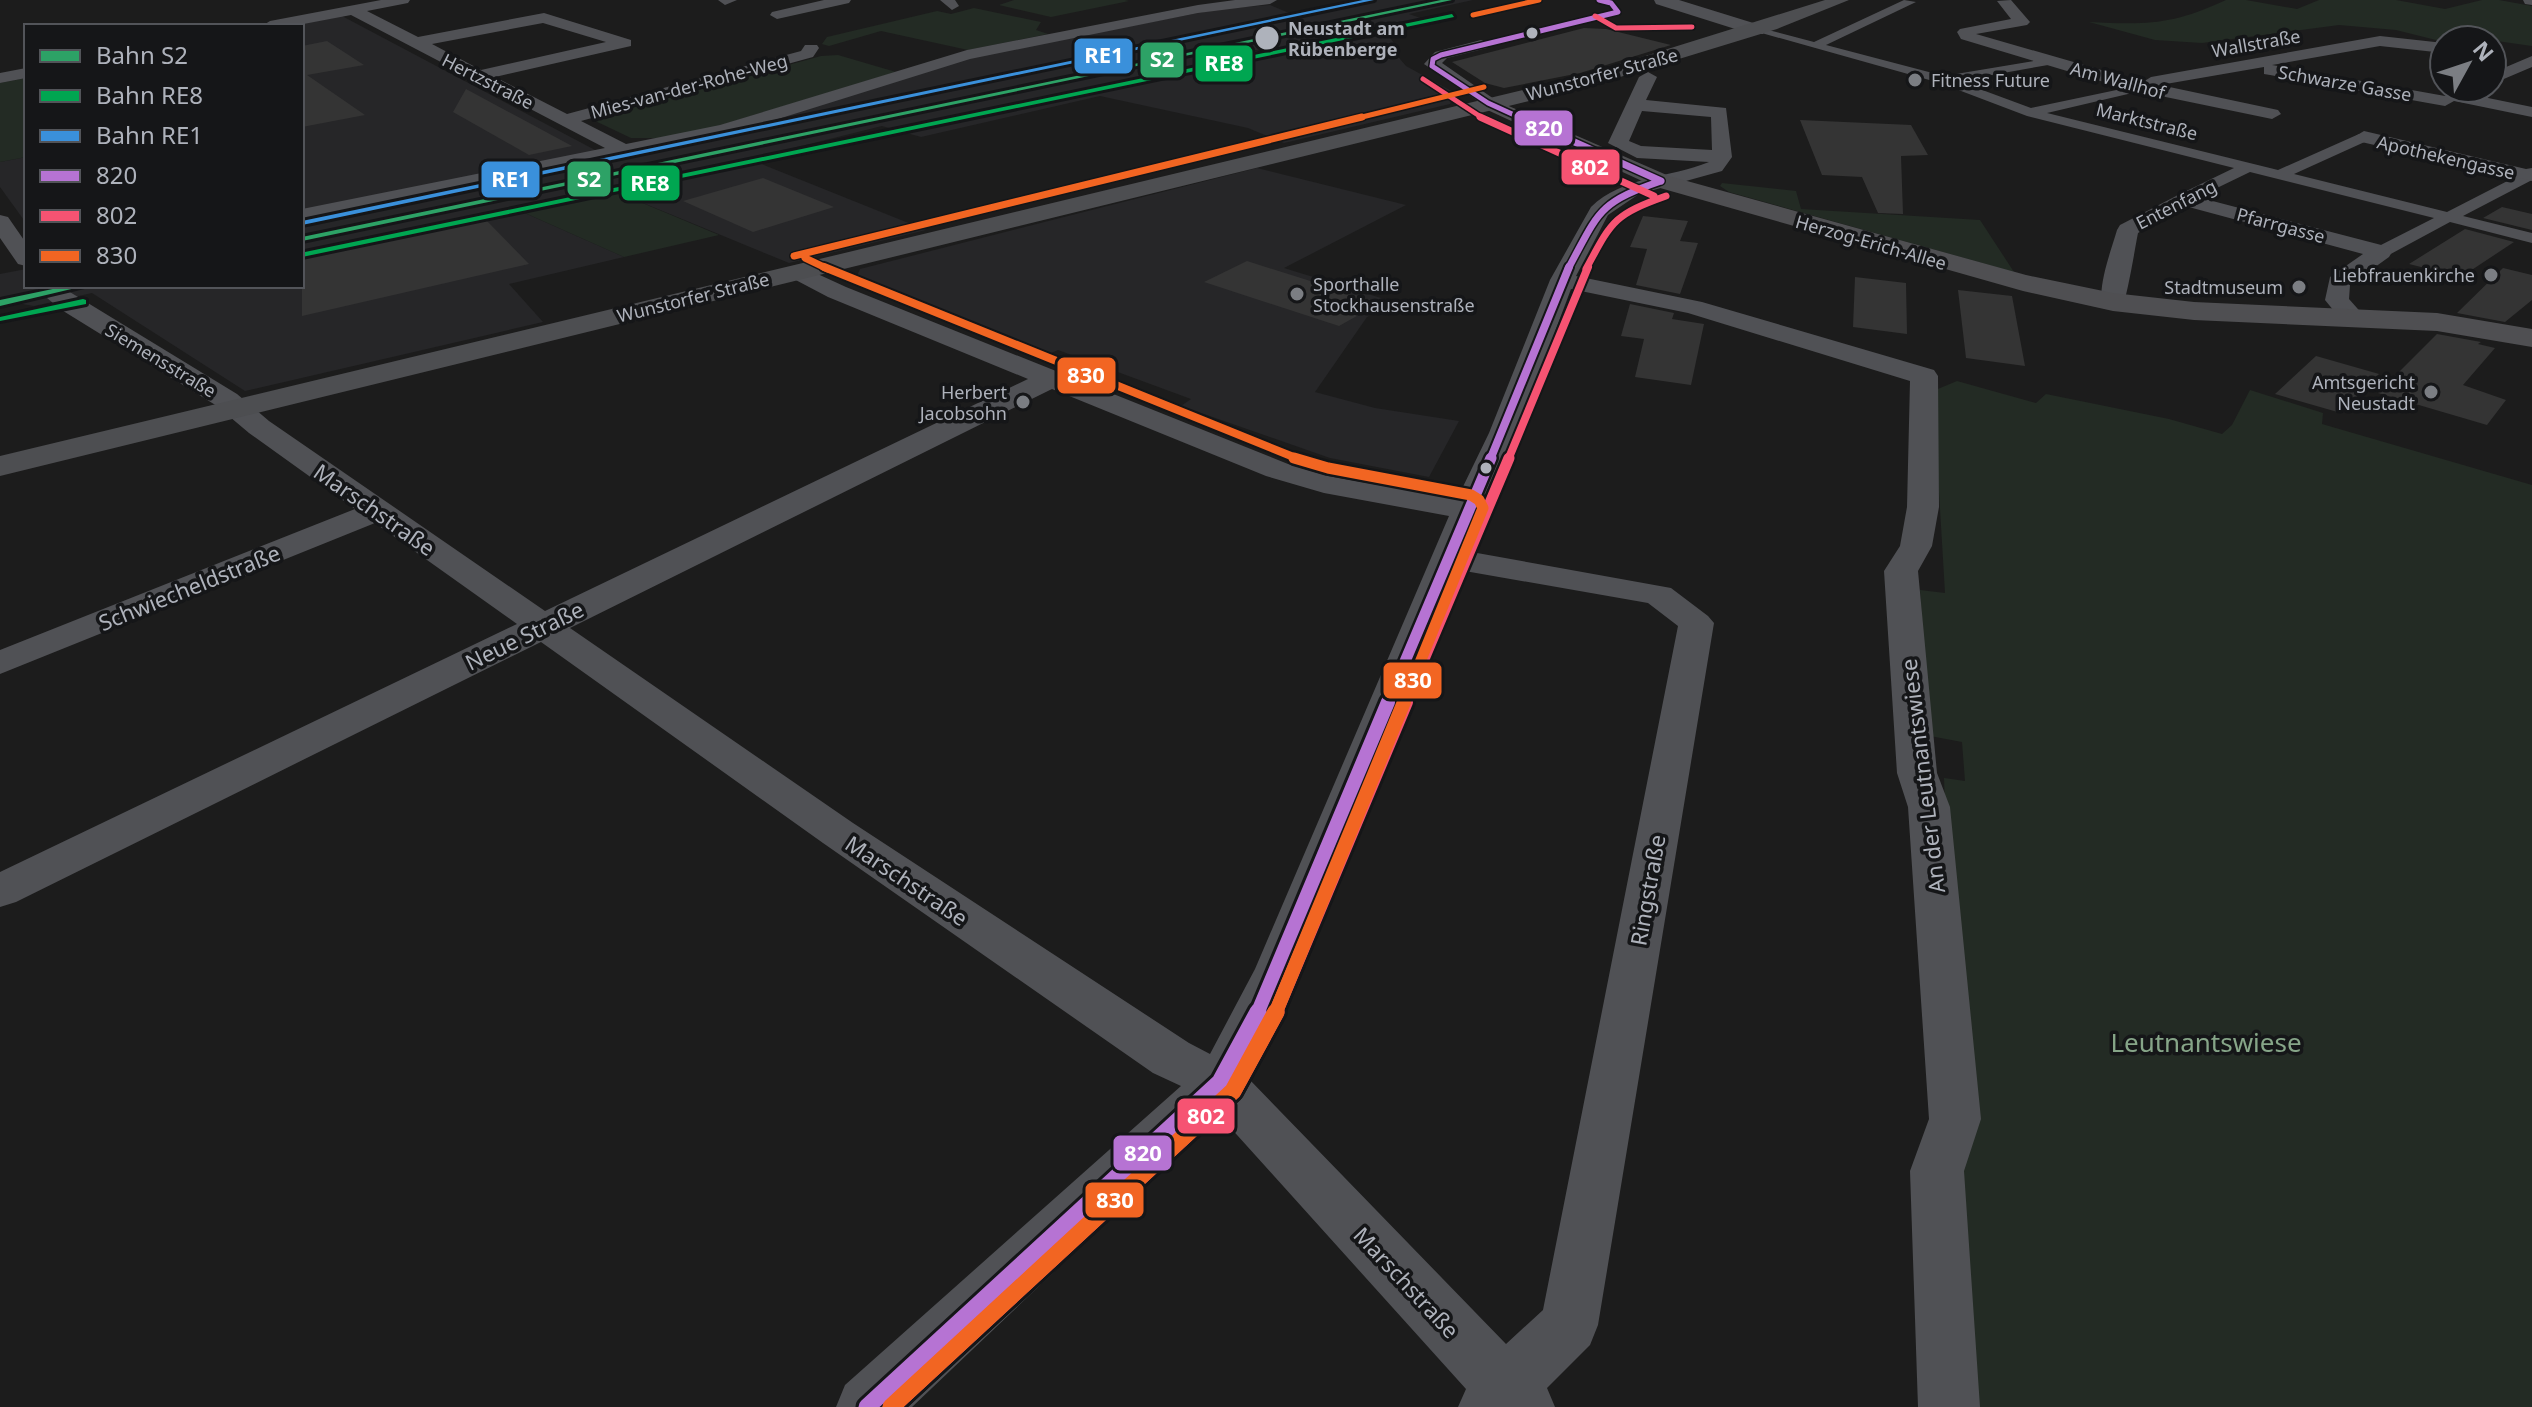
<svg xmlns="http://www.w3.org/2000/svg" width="2532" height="1407" viewBox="0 0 2532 1407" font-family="'Noto Sans',sans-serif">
<rect width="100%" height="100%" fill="#1c1c1c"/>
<path fill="#262628" d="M1370,0H1473L1409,14L1432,22L1386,32L1396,46L1250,50L1281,55L1394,52L1406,66L1455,93L1450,104L1284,143L1248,128L1100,96L921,137L882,126L749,159L926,230L789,263L609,189L518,210L624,257L509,284L543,322L245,391L92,293L34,306L17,303L0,307V274L26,269V286H302V220L725,134L976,56L1219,9L1270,5L1294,15Z
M342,16L597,151L302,210V26H290Z
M26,157V223L0,187V162Z
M1257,168L1406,205L1284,268L1394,302L1367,317L1315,392L1375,408L1459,421L1429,477L1330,458L1181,406L1191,399L1058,350L1051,353L856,278L860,269Z"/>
<path fill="#232b24" d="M1014,0H1125L1129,1L1051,17L999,5Z
M2226,0H2246L2297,9L2319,0H2396L2445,9L2482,0H2499L2532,6V46L2490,40H2444V42L2396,30L2339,25L2202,43L2155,40L2089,22C2147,25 2172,25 2226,0Z
M974,8L1041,22L1036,30L1048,34L968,50L881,31L829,46L822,44L827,37L937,11L951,14Z
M838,55L896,72L715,127L660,138H631L591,119L821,56Z
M26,78V157L0,162V83Z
M1722,183L1796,191L1801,209L1980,220L2014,272L1729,192L1720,186Z
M609,189L719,235L624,257L516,209Z
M1957,381L2036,403L2046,394L2169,419L2222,434L2232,425L2250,390L2323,413L2322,424L2532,485V1407H1968L1944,778L1965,781L1962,742L1930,736L1920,590L1945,593L1933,391Z"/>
<path fill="#343434" d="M1584,28L1606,29L1671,45L1580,73L1504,88L1485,83L1452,62Z
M327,41L364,65L307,75L365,115L302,127V46Z
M466,89L572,146L529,155L453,112Z
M1800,120L1911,125L1928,155L1901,156L1903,214L1878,213L1862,177L1822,175Z
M763,178L834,207L753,232L683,201Z
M2502,207L2532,214V230L2483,218Z
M1643,216L1688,221L1680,241L1698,243L1680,294L1636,285L1647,249L1630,247Z
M486,220L529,264L302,316V259Z
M2465,229L2514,242L2461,277L2409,264Z
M1247,261L1380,303L1339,326L1204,282Z
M2503,268L2532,275V300L2505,322L2457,313Z
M1855,277L1906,283L1907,334L1853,327Z
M1958,290L2012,296L2025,366L1966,358Z
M1630,304L1674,313L1672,319L1704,324L1691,385L1635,377L1644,339L1621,336Z
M2437,334L2481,342L2478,344L2495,348L2463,385L2506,400L2487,425L2378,393Z
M2316,356L2379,374L2341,413L2275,394Z"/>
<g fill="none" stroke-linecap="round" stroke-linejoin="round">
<path fill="#505155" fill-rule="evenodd" d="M1904,0L1916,2L1826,45L1944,76L2052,58V64L2048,65L1958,81L2031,108L2145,84V90L2047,113L2278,170L2359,134H2369V140L2294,174L2447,212L2523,173L2532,172V180L2463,216L2532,233V243L2450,222L2387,256H2375L2373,252L2375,248L2434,218L2250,172L2188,202H2176V196L2234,168L2027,116L1940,83L1751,30L1757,27L1814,42Z"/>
<path fill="#505155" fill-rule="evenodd" d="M381,0H410L408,3L367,11L418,37L544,13L631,40V46L495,77L567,114L801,51L805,45H817L819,48L813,57L581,121L626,144L720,125L967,50L1198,5L1235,0H1277L1270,4L1198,13L970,59L724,136L302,221V209L605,148L351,15L293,26H262L270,21ZM543,23L606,42L481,70L432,44Z
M718,0H737L725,5Z
M824,0H851L849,3L777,19L770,15L772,12Z
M940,0H955L959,6L952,10Z
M2011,0L2030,22L2027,25L1976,34L2143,82L2151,77L2380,36L2444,43V53L2380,46L2272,65L2445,96L2454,91L2532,107V117L2454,101L2445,106L2270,75L2264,74V67L2160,85L2278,110L2281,114L2272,119L2127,89L1961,39L1957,32L1960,29L2011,19L1997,1Z
M1481,40L1487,42V48L1447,58L1442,63L1494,99L1497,103L1494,107L1488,108L1424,64L1435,52Z
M2532,56V67L2492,84V73Z
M26,68V78L0,83V73Z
M1648,72L1657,77L1646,100L1726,108L1732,157L1722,171L1639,194L1608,215L1576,276L1702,302L1934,370L1938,376L1939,507L1932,546L1918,571L1937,773L1950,807L1981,1119L1964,1171L1980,1407H1918L1910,1171L1929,1119L1908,807L1897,773L1884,571L1900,546L1907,507L1910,381L1688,313L1571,289L1517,433L1466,551L1671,588L1708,616L1714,623L1598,1325L1590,1345L1547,1388L1555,1407H1458L1466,1389L1219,1115L912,1407H836L845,1385L1181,1086L1153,1073L823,843L541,642L16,902L0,907V872L517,624L375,523L0,674V650L355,509L249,433L217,406L60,309L33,286H60L237,394L269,421L545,611L1028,379L828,297L790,277L786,272L790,267L798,265L846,287L1288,464L1328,476L1457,499L1489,433L1550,280L1591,207C1623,176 1670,178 1709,162L1637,158L1608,143L1639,77ZM1642,111L1711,117L1712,150L1641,146L1629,141ZM1052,389L1266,476L1324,493L1449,516L1255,969L1210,1054L1189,1043L853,823L570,628ZM1459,570L1648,603L1678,626L1543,1310L1506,1344L1248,1078L1301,969Z
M2364,131L2526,169L2532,168V181L2357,141L2354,137Z
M2182,193L2389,247L2392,252L2389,257L2350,285L2349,299L2365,317L2361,322H2343L2325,300L2330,277L2363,254L2185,206L2138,233C2135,248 2127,299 2122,307H2104C2095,292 2112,248 2117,230L2120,225Z
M0,215L8,217L26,243V266L18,264L0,238Z"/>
<path fill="#505155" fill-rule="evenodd" d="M1654,0H1679L1763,26L1766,30L1763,34H1751L1656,4Z
M2523,0H2532V5L2525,4Z"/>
<path fill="#4f4f52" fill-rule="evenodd" d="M1488,97L1669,176L2026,275L2113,293L2194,302L2437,313L2532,329V347L2437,331L2194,320L2113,311L2023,291L1653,186L1481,107L1478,103L1481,99Z"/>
<path fill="#4d4e51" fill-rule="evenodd" d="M1825,0H1849L1777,29L1594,85L0,476V456L1581,76Z"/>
<g stroke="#151618" stroke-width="8">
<path id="bus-1-far5" d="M1432,66L1488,103L1523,119
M1432,66L1433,59L1441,55L1618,12L1611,3L1599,0"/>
</g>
<g stroke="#151618" stroke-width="10">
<path id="bus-1-far4" d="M1519,117L1661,181
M1568,269C1599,212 1597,203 1661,181"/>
</g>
<g stroke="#151618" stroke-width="12">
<path id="bus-1-far3" d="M1490,460L1569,267"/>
</g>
<g stroke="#151618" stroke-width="16">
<path id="bus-1-far2" d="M1387,704L1491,458"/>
</g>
<g stroke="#151618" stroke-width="20">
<path id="bus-1-far1" d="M1257,1014L1388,702"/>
</g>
<g stroke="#151618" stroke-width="23">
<path id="bus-1" d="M867,1407L1220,1082L1258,1012"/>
</g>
<g stroke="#151618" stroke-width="8">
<path id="bus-2-far5" d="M1595,16L1616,28L1692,27
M1423,79L1484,119"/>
</g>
<g stroke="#151618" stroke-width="10">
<path id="bus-2-far4" d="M1480,117L1654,196
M1586,269C1612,221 1613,215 1666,196"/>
</g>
<g stroke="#151618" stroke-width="12">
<path id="bus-2-far3" d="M1508,460L1588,267"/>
</g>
<g stroke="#151618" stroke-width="16">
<path id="bus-2-far2" d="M1405,704L1509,458"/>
</g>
<g stroke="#151618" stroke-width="20">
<path id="bus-2-far1" d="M1275,1014L1406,702"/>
</g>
<g stroke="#151618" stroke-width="23">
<path id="bus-2" d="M891,1407L1233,1091L1276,1012"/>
</g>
<g stroke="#151618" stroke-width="8">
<path id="bus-3-far5" d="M1473,15L1539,0
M1354,119L1484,87"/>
</g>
<g stroke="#151618" stroke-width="10">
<path id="bus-3-far4" d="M794,256L1362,117
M805,258L828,269"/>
</g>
<g stroke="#151618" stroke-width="12">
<path id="bus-3-far3" d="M824,267L1301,460"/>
</g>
<g stroke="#151618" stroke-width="16">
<path id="bus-3-far2" d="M1294,458L1328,468L1471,495L1479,500L1483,508L1403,704"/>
</g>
<g stroke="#151618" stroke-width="20">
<path id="bus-3-far1" d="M1275,1014L1404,702"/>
</g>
<g stroke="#151618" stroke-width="23">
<path id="bus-3" d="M891,1407L1233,1091L1276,1012"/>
</g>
<use href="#bus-1-far5" stroke="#b673d3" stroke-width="5"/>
<use href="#bus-1-far4" stroke="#b673d3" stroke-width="7"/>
<use href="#bus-1-far3" stroke="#b673d3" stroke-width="8"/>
<use href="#bus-1-far2" stroke="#b673d3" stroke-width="11"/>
<use href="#bus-1-far1" stroke="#b673d3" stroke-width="14"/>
<use href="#bus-1" stroke="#b673d3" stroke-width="17"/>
<use href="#bus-2-far5" stroke="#f65372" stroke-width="5"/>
<use href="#bus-2-far4" stroke="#f65372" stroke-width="7"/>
<use href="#bus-2-far3" stroke="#f65372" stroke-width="8"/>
<use href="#bus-2-far2" stroke="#f65372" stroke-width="11"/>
<use href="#bus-2-far1" stroke="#f65372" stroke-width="14"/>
<use href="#bus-2" stroke="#f65372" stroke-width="17"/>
<use href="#bus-3-far5" stroke="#f26522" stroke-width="5"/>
<use href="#bus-3-far4" stroke="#f26522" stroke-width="7"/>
<use href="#bus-3-far3" stroke="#f26522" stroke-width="8"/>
<use href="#bus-3-far2" stroke="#f26522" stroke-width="11"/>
<use href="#bus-3-far1" stroke="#f26522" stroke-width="14"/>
<use href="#bus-3" stroke="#f26522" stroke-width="17"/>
<g stroke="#151618" stroke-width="6">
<path id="rail-1" d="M1441,0H1452L302,241V237Z
M67,286H84L0,306V300Z"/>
</g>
<g stroke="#151618" stroke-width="6">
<path id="rail-2" d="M1452,14L1454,17L302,257V253L305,252Z
M83,299L86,300V304L0,321V317Z"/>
</g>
<g stroke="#151618" stroke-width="6">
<path id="rail-3" d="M1363,0H1374L302,225V221Z"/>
</g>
<use href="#rail-1" fill="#2da266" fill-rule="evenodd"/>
<use href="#rail-2" fill="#00a651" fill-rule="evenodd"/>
<use href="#rail-3" fill="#3a90db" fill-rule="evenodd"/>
</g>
<g fill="#aeb2bb" stroke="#151618" stroke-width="3">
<circle cx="1532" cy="33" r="7"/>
<circle cx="1267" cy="38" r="13"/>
<circle cx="1486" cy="468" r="7"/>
</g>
<g fill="#7b7e83" stroke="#151618" stroke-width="3">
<circle cx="1915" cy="80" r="8"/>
<circle cx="2491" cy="275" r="8"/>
<circle cx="2299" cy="287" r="8"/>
<circle cx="1297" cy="294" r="8"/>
<circle cx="2431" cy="392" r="8"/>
<circle cx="1023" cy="402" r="8"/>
</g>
<g text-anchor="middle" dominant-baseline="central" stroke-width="7" stroke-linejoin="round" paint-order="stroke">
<g font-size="18" font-weight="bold" fill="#aeb2bb" stroke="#151618" text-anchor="start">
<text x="1288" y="28">Neustadt am<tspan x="1288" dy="21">Rübenberge</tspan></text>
</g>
<g font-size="18" fill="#aeb2bb" stroke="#151618">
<text transform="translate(2256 43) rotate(-10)">Wallstraße</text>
<text transform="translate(1602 74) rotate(-15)">Wunstorfer Straße</text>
<text transform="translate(2118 80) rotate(15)">Am Wallhof</text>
<text transform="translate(488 81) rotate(27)">Hertzstraße</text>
<text transform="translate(2345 83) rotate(10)">Schwarze Gasse</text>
<text transform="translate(689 86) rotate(-15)">Mies-van-der-Rohe-Weg</text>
<text transform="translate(2147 121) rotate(14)">Marktstraße</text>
<text transform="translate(2446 157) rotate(13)">Apothekengasse</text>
<text transform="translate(2176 204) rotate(-27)">Entenfang</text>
<text transform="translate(2281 225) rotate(15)">Pfarrgasse</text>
<text transform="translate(1871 242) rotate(16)">Herzog-Erich-Allee</text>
<text transform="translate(693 297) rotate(-14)">Wunstorfer Straße</text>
<text transform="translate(161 360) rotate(31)">Siemensstraße</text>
</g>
<g font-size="18" fill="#aeb2bb" stroke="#151618" text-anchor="end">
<text x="1931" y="80" text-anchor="start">Fitness Future</text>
<text x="2475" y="275">Liebfrauenkirche</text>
<text x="1313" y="284" text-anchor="start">Sporthalle<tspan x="1313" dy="21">Stockhausenstraße</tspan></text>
<text x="2283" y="287">Stadtmuseum</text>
<text x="2415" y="382">Amtsgericht<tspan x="2415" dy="21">Neustadt</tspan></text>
<text x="1007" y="392">Herbert<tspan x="1007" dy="21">Jacobsohn</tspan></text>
</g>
<g font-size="22" fill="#aeb2bb" stroke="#151618">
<text transform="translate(375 509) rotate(35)">Marschstraße</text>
<text transform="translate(189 587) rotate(-22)">Schwiecheldstraße</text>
<text transform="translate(524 635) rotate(-26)">Neue Straße</text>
<text transform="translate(1922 776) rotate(-97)">An der Leutnantswiese</text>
<text transform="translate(907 880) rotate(34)">Marschstraße</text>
<text transform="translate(1647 890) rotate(-80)">Ringstraße</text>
<text transform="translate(1407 1282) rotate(47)">Marschstraße</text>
</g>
<g font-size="26" fill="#86a588" stroke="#151618">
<text x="2206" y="1042">Leutnantswiese</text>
</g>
</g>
<g stroke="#151618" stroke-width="3">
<rect x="1073" y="37" width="61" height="38" rx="8" fill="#3a90db"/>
<rect x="1139" y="41" width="46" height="38" rx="8" fill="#2da266"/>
<rect x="1194" y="44" width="60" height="39" rx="8" fill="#00a651"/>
<rect x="1513" y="109" width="61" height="38" rx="8" fill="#b673d3"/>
<rect x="1560" y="148" width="61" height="38" rx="8" fill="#f65372"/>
<rect x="566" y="160" width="46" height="38" rx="8" fill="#2da266"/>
<rect x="480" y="160" width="61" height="39" rx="8" fill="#3a90db"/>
<rect x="620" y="164" width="61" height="38" rx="8" fill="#00a651"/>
<rect x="1056" y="356" width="61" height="39" rx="8" fill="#f26522"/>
<rect x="1382" y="661" width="61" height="39" rx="8" fill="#f26522"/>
<rect x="1176" y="1097" width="60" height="38" rx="8" fill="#f65372"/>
<rect x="1112" y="1134" width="61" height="38" rx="8" fill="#b673d3"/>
<rect x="1084" y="1181" width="61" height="38" rx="8" fill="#f26522"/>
</g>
<g font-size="22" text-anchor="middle" font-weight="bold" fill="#fff">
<text x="1104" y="63">RE1</text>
<text x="1162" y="67">S2</text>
<text x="1224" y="71">RE8</text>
<text x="1544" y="136">820</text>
<text x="1590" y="175">802</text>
<text x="589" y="187">S2</text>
<text x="511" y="187">RE1</text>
<text x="650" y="191">RE8</text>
<text x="1086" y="383">830</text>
<text x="1413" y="688">830</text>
<text x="1206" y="1124">802</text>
<text x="1143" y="1161">820</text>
<text x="1115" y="1208">830</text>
</g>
<rect x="24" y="24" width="280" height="264" fill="#151618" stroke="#525459" stroke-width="2"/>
<rect x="40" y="50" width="40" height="12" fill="#2da266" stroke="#525459" stroke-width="2"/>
<text x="96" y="64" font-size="24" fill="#aeb2bb">Bahn S2</text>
<rect x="40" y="90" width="40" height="12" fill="#00a651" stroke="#525459" stroke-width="2"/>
<text x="96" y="104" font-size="24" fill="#aeb2bb">Bahn RE8</text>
<rect x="40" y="130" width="40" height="12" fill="#3a90db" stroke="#525459" stroke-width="2"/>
<text x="96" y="144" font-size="24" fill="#aeb2bb">Bahn RE1</text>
<rect x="40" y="170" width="40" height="12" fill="#b673d3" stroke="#525459" stroke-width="2"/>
<text x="96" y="184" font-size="24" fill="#aeb2bb">820</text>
<rect x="40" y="210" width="40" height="12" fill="#f65372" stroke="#525459" stroke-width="2"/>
<text x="96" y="224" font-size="24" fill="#aeb2bb">802</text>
<rect x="40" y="250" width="40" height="12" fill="#f26522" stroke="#525459" stroke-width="2"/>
<text x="96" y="264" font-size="24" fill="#aeb2bb">830</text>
<g transform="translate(2468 64) rotate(50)"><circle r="38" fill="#151618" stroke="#525459" stroke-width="2"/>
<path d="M0-6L14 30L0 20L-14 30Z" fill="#7b7e83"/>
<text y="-12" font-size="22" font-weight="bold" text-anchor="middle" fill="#aeb2bb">N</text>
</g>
</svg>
